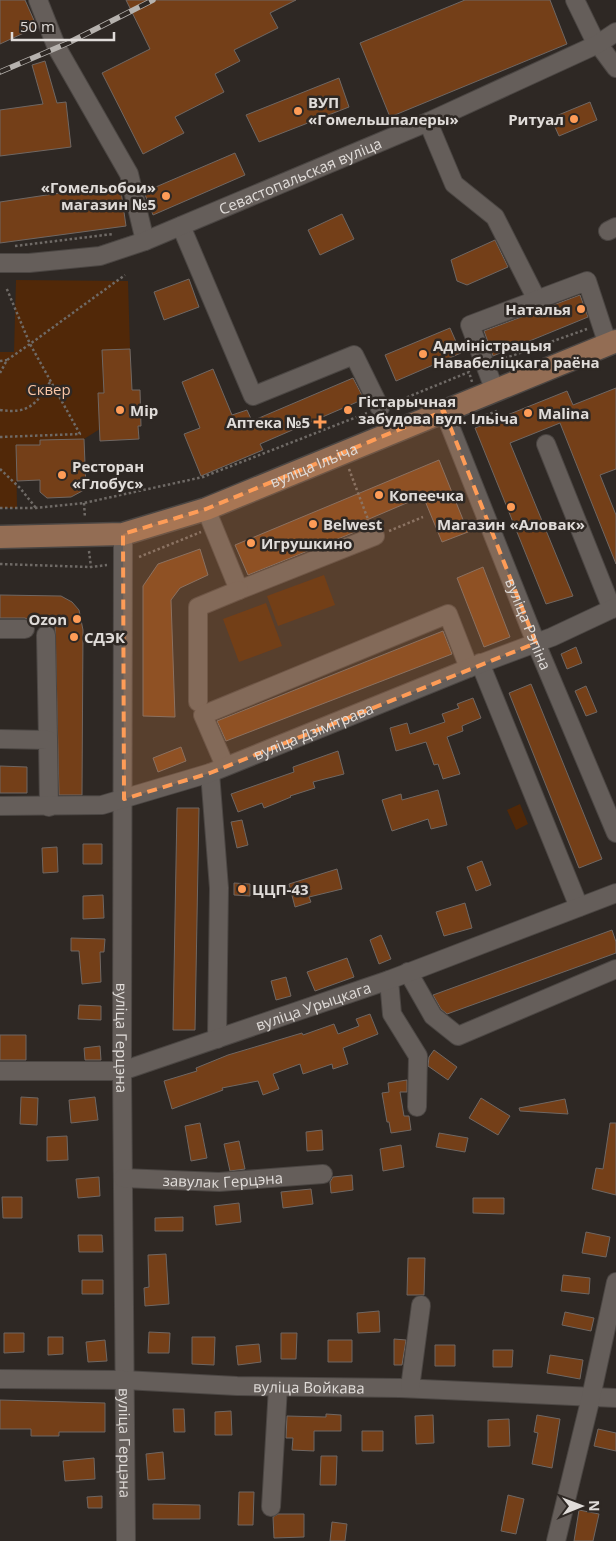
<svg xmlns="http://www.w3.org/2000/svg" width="616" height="1541" viewBox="0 0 616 1541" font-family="'Open Sans',sans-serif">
<rect width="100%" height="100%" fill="#2e2824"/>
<path fill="#512808" d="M16,280L128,281L130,349L102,351L104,393L100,429L84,439L40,440V445H16L17,508H0V352H14Z
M324,575L335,605L278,626L267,596Z
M266,603L282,646L239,662L223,619Z
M520,804L528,824L516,830L507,810Z"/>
<path fill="#743f18" stroke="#6f6763" d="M0,0H25L37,27L0,44Z
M126,0H296L270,13L278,28L234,50L240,61L215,74L224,92L175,117L184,133L143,154L102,73L150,49Z
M465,0H550L567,44L390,117L360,43Z
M45,61L57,103L66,102L71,147L0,156V110L43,104L32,65Z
M339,78L349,107L259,142L246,115Z
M590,102L597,120L559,136L551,118Z
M235,153L245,175L153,215L144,192Z
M120,184L126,226L0,243V202Z
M342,214L354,239L320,255L308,230Z
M495,240L508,267L467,285L457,281L451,260Z
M189,279L199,307L164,320L154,292Z
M580,295L588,317L493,356L484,331Z
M450,328L461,353L396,381L385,355Z
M130,349L132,390H140L141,426H138L139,439L100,441L98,393H104L102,350Z
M213,369L232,415L247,410L252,421L353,378L364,399L260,444L263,450L201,476L184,434L200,428L182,382Z
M616,388V469L600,475L616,515V564L560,423L510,443L573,596L546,604L475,428L567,391L573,405Z
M84,439L86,489L71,497L47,498L40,492V480L17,481L16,445H40V440Z
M439,460L468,532L442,542L423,496L362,522L365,528L248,575L235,545Z
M200,549L208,575L180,588L171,600L175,717L143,716V586L158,564Z
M483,567L510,637L484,647L457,578Z
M0,595L61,596L72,602L79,610L83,630L82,795H59L55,623L33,622L25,618H0Z
M443,631L452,654L226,741L217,721Z
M576,647L582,663L567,669L561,654Z
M531,684L602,859L579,868L509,693Z
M586,686L597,712L586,716L575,691Z
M473,698L481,718L462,726L463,731L447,737L460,774L443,779L438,764L434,765L426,742L396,751L390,728L407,723L410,734L445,722L442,714L459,708L457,704Z
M181,747L186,761L158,772L153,758Z
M338,751L344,774L313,782L315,788L290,796L291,797L274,804L264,808L262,803L238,812L231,794L294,772L293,767Z
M0,766L27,767V793H0Z
M438,790L447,825L431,829L428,819L392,831L382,800L401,794L402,800Z
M177,808H199L195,1030H173Z
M242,820L248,845L237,848L231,822Z
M83,844H102V864H83Z
M57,847L58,872L43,873L42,848Z
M482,861L491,885L476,891L467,867Z
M337,869L342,889L309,897L311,902L295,907L289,884Z
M234,883L250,884V896L234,895Z
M103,895L104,918L83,919V896Z
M465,903L472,928L444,936L436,912Z
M612,930L616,942V953L447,1014L441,1009L433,995Z
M381,935L391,959L379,964L370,940Z
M71,938L105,939L104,952H100L101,982L82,984L79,951H71Z
M347,958L354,977L315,991L307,972Z
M286,977L291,996L276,1000L271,981Z
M79,1005L101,1006V1020L78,1019Z
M370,1014L378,1034L343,1048L348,1064L333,1069L332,1064L303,1074L300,1064L273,1074L279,1089L263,1095L258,1081L222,1088L223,1090L172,1109L164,1081L197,1071L196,1068L228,1055L302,1033L303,1035L334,1024L338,1034L359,1026L356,1019Z
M0,1035H26V1060H0Z
M100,1046L101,1060H85L84,1048Z
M434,1050L457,1067L448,1080L428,1066L429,1057Z
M407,1080V1092H400L404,1116H409L411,1130L391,1133L389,1122H387L382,1093L389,1092L388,1083Z
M21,1097L38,1098L37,1125L20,1124Z
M95,1097L98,1120L71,1123L69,1100Z
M481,1098L510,1116L498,1135L469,1118Z
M565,1099L568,1114L520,1111L519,1108Z
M200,1123L207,1158L191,1161L185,1126Z
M610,1123H616V1195L592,1189L596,1168L603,1169Z
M322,1130L323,1150L307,1151L306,1132Z
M439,1133L468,1138L465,1152L436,1147Z
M67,1136L68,1160L47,1161V1137Z
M239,1141L245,1169L230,1171L224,1144Z
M401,1145L404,1167L383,1171L380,1149Z
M352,1175L353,1190L331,1193L330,1182L333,1177Z
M99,1177L100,1196L78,1198L76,1179Z
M311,1189L313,1204L283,1208L281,1192Z
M2,1197H22V1218H3Z
M473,1198H504V1214L473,1213Z
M239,1203L241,1222L216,1225L214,1206Z
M183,1217V1231H155V1218Z
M586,1232L610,1237L606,1257L582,1253Z
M78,1235H102L103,1252H79Z
M166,1254L169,1304L145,1306L144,1288L149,1287L148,1255Z
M408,1258H425L424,1295H407Z
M563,1275L590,1278L589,1294L561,1291Z
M82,1280H103V1294H82Z
M379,1311L380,1332L358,1333L357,1313Z
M565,1312L594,1318L591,1331L562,1325Z
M149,1332L170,1333L169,1353H148Z
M4,1333H24V1352L4,1353Z
M281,1333H297L296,1359H281Z
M48,1337H63V1354L48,1355Z
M192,1337H215L214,1365L192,1364Z
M394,1339L406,1340L402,1365H394Z
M105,1340L107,1361L88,1362L86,1342Z
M328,1340H352V1362H328Z
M259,1344L261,1362L238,1365L236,1346Z
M435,1345H455V1366H435Z
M493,1350H513L512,1367H493Z
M550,1355L583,1360L580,1379L547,1373Z
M0,1400L105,1403V1432H59V1436H31V1429H0Z
M173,1409H184L185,1432H174Z
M231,1411L232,1435H215V1412Z
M326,1414L341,1415V1431H314V1451L292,1450L293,1438H286L287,1416L326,1417Z
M433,1415L434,1443L416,1444L415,1416Z
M537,1415L560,1419L552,1468L532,1464L538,1433L534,1432Z
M509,1419L510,1446L488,1447V1420Z
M598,1429L616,1433V1451L594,1446Z
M362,1431H383V1451H362Z
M163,1452L165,1479L148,1480L146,1454Z
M321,1456H337L336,1485H320Z
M94,1458L95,1479L65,1481L63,1461Z
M239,1492H254L253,1525H238Z
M508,1495L524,1499L516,1534L501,1531Z
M102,1496V1508H88L87,1497Z
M153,1504L200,1505V1519H153Z
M579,1510L599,1514L593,1541H574Z
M278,1514H304V1537L274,1538L273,1517Z
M332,1522L347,1524L345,1541H330Z"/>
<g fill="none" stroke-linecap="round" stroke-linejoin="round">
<g stroke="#4b4643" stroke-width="20">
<g id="minor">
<path d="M38,0L57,48L129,174L145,241"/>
<path d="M575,0L593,37L616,68"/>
<path d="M428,122L454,184L495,217L537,300"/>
<path d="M181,226L253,396L354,355L380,408"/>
<path d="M608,231L616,227"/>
<path id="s1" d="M0,263H29L100,256L145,241L428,122L598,44L616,32"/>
<path d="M495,391L470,325L587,281L608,345"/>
<path id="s2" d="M444,411L536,643L616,833"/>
<path d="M546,444L612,609"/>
<path d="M206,509L239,590L375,536"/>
<path id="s3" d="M123,534L122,1071L126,1541"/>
<path d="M0,629H25"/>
<path d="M46,635L48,740"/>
<path d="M480,663L579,907"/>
<path d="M198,702V607L239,590"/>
<path d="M0,739L48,740L49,807"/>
<path d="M225,766L203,715L448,614L469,668"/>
<path d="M210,773L219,888L217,1039"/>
<path id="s4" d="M0,806L102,805L210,773L469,668L552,637L616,607"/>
<path d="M408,972L433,1016L458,1036L616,969"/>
<path d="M389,980L392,1014L418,1056L417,1107"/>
<path id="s5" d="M0,1071H122L389,980L616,893"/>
<path id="s6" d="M123,1178L219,1182L323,1174"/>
<path id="s7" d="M0,1379L124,1380L237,1386L400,1388L616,1398"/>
<path d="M410,1388L421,1305"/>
<path d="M271,1507L278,1387"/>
<path d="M556,1541L591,1397L616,1282"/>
</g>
</g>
<g stroke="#4b4643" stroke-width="25">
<g id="major">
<path id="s8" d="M0,537L123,534L206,509L616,341"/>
</g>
</g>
<path stroke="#6f6a66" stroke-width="2.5" stroke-dasharray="2.5 2.5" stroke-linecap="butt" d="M15,246L113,234
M500,360L587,329
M0,361L7,360
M0,373L7,360L30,344L6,287
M393,403L469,372L472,382
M0,410C28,414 36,405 50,382
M481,417L497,411
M0,437L80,434L30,344L125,275
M0,469L20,488L36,508
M349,469L369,522
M84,503L85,518
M0,508H36L84,503L203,477L367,413
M389,531L423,517
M89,551L91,567
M139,557L201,532
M0,564L91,567L107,565"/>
<use href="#minor" stroke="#655e5a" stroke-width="18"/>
<use href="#major" stroke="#936d54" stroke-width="22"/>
<g stroke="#b6b2ae" stroke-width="5.5">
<path id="rail" d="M0,72L68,43L153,0"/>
</g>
<use href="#rail" stroke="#2e2824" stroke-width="4" stroke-dasharray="11" stroke-linecap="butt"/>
</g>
<path fill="#fe9c57" fill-opacity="0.2" stroke="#fe9c57" stroke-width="4" stroke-dasharray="10 6" stroke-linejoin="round" d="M444,411L536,643L210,773L124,799L123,534L206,509Z"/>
<g fill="#fe9c57" stroke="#2e2824" stroke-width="2">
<circle cx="298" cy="111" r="5"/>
<circle cx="574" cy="119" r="5"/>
<circle cx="166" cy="196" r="5"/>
<circle cx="581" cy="309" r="5"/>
<circle cx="423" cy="354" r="5"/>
<circle cx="120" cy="410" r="5"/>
<circle cx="348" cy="410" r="5"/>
<circle cx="528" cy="413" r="5"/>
<path d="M317.5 414.5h5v5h5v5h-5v5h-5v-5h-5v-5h5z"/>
<circle cx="62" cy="475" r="5"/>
<circle cx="379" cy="495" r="5"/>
<circle cx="511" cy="507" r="5"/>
<circle cx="313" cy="524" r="5"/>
<circle cx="251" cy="543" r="5"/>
<circle cx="77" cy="619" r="5"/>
<circle cx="74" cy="637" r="5"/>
<circle cx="242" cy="889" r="5"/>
</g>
<g text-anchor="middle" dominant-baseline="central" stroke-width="5" stroke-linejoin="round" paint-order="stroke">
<g font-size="15" font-weight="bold" fill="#e0dcd9" stroke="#2e2824" text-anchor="start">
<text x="308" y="102">ВУП<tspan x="308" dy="17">«Гомельшпалеры»</tspan></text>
<text x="564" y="119" text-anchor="end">Ритуал</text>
<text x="156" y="187" text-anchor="end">«Гомельобои»<tspan x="156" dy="17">магазин №5</tspan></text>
<text x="571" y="309" text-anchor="end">Наталья</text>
<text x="433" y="345">Адміністрацыя<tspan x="433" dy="17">Навабеліцкага раёна</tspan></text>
<text x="358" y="401">Гістарычная<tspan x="358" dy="17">забудова вул. Ільіча</tspan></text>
<text x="130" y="410">Мір</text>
<text x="538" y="413">Malina</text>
<text x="310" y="422" text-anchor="end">Аптека №5</text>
<text x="72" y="466">Ресторан<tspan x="72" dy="17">«Глобус»</tspan></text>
<text x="389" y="495">Копеечка</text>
<text x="323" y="524">Belwest</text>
<text x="511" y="524" text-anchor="middle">Магазин «Аловак»</text>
<text x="261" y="543">Игрушкино</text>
<text x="67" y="619" text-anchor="end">Ozon</text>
<text x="84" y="637">СДЭК</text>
<text x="252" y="889">ЦЦП-43</text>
</g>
<g font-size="15" fill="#e0dcd9" stroke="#2e2824">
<text stroke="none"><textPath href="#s1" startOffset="316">Севастопальская вуліца</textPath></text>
<text stroke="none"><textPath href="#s8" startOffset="326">вуліца Ільіча</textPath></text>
<text stroke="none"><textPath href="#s2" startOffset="229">вуліца Рэпіна</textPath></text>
<text stroke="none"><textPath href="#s4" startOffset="326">вуліца Дзімітрава</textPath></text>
<text stroke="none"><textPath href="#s5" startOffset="324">вуліца Урыцкага</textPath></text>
<text stroke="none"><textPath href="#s3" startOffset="504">вуліца Герцэна</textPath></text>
<text stroke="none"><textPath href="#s6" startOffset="100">завулак Герцэна</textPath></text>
<text stroke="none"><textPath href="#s7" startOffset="309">вуліца Войкава</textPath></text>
<text stroke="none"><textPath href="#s3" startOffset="909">вуліца Герцэна</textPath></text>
</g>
<g font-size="15" fill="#f8c5a5" stroke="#2e2824">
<text x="49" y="389">Сквер</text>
</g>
</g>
<g transform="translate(581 1506) rotate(89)" stroke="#2e2824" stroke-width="4" paint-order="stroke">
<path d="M0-4L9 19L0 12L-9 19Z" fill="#e0dcd9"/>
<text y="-8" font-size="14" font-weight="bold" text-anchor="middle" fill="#e0dcd9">N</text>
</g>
<path d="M12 32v8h102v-8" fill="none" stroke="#e0dcd9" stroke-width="2.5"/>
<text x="20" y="32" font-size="15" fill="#e0dcd9" stroke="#2e2824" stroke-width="4" paint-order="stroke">50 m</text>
</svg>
